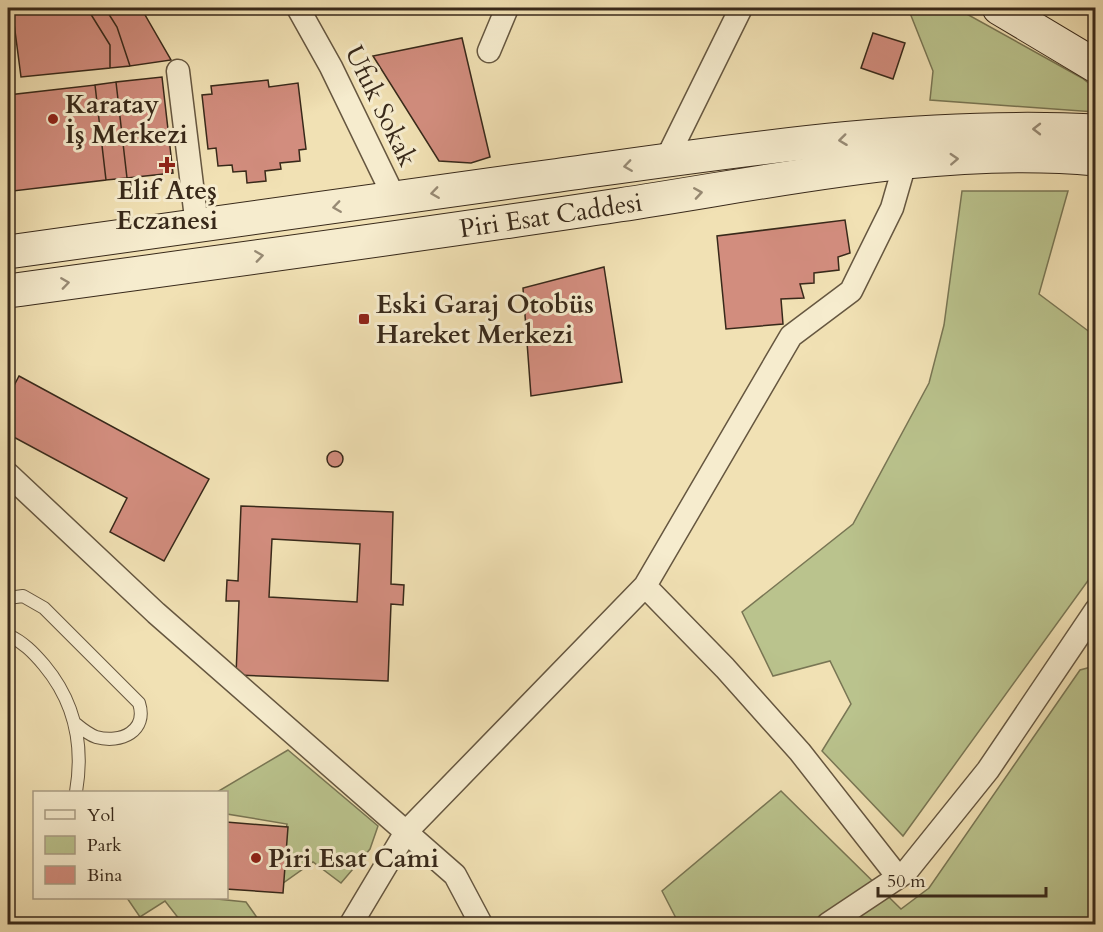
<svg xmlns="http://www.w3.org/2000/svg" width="1103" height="932" viewBox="0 0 1103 932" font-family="Cardo,serif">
<rect width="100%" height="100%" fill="#f1e1b4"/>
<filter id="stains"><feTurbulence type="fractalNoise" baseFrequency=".00333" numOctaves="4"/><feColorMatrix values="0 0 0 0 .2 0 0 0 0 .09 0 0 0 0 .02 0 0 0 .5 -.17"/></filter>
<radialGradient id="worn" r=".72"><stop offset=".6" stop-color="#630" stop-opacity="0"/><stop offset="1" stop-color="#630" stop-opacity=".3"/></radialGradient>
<path fill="#bac38d" stroke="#797654" stroke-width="1.5" d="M908,8H956L1082,78L1095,88V112L930,100L933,71Z
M962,191H1068L1039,294L1095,336V571L903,836L822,751L851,704L830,661L773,676L742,612L853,524L929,383L944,325Z
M1095,666V924H679L662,891L781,791L901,909L929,888L1080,670Z
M288,750L378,826L370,849L341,883L313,862L276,888L287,824L227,814L226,792H217Z
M127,898H207L246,902L258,919L250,924H183L165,901L140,917Z"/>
<path fill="#d28d7e" stroke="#38291a" stroke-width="1.5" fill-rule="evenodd" d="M12,8H87L110,45V68L21,77Z
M87,8H105L117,27L130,66L110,68V45Z
M105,8H141L171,60L130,66L117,27Z
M873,33L905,43L893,79L861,68Z
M462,38L490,157L471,163L439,161L373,56Z
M162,77L173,173L127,178L116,82Z
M268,80L269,87L298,83L306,149L299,150L300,161L280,163L281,169L265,171L266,181L247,183L246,171L233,172L232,165L218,166L216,148L208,149L202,95L212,94L211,86Z
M116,82L127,178L106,180L95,85Z
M95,85L106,180L13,191L8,143V95Z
M845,220L850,253L838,257L839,270L814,273V283L800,284L804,298L781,299L783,324L726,329L717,236Z
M604,267L622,382L531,396L523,288Z
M19,376L209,479L164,561L110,532L127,498L8,434V397Z
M327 459a8 8 0 1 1 16 0a8 8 0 1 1-16 0Z
M241,506L393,512L391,584L404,585L403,605L391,604L388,681L236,675L239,601H226L227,580L238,581ZM272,539L360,544L357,602L269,597Z
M226,822L288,827L283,893L226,889Z"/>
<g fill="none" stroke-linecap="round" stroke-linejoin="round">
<g stroke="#665740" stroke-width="14">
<path id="lane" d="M8,598L23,596L44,608L139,703C148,731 121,744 96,737C88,734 82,729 76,724
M8,635C23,642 33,652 44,665C75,702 84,745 76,792"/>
</g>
<g stroke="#665740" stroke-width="25">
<path id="street" d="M298,8L331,67L395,199
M489,51L507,8
M178,71L197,226
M666,160L741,8
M8,474L156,613L455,875L481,924
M645,586L725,668L800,752L898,877
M351,924L406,832L645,586L791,336L851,291L892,208L905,163
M828,924L906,872L988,770L1096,610"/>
</g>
<g stroke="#38291a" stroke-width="35">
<g id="secondary">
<path d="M999,8L1096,66"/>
<path d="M8,252C189,227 371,202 553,176C732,151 914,122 1096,131"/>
<path id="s1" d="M8,291C211,263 416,236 619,205C773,182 940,144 1096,159"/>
</g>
</g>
<use href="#lane" stroke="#f6ecce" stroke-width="12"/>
<use href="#street" stroke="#f6ecce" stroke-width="22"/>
<use href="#secondary" stroke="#f6ecce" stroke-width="33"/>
</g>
<defs><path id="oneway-chevron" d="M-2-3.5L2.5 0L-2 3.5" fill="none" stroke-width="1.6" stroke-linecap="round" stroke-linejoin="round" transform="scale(1.5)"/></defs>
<g stroke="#978a74">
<use href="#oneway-chevron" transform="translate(1037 129) rotate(-180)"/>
<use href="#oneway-chevron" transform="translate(843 140) rotate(173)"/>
<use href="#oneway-chevron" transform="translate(954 159) rotate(-3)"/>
<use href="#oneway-chevron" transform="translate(628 166) rotate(172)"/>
<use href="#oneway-chevron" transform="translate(435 193) rotate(172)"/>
<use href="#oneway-chevron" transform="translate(698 193) rotate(-9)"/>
<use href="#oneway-chevron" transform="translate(337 207) rotate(172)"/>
<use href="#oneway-chevron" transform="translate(259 256) rotate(-8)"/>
<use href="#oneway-chevron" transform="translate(65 283) rotate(-8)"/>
</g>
<g fill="#8f2418" stroke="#f6ecce" stroke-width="2">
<circle cx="53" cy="119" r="6"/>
<path d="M164 156h6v6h6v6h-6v6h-6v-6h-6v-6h6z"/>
<rect x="358" y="313" width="12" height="12" rx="3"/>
<circle cx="256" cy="858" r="6"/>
</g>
<g text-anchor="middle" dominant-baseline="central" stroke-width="6" stroke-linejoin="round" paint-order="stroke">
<g font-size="26" font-weight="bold" fill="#38291a" stroke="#f6ecce" text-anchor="start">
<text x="65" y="104">Karatay<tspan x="65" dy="30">İş Merkezi</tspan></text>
<text x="167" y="190" text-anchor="middle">Elif Ateş<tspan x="167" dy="30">Eczanesi</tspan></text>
<text x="376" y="304">Eski Garaj Otobüs<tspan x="376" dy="30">Hareket Merkezi</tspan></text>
<text x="268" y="858">Piri Esat Cami</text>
</g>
<g font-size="26" fill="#38291a" stroke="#f6ecce">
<text transform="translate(381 106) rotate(64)">Ufuk Sokak</text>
<text stroke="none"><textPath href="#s1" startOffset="548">Piri Esat Caddesi</textPath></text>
</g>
</g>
<rect width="1103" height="932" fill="none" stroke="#f1e1b4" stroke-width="30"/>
<rect x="9" y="9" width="1085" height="914" fill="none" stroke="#38291a" stroke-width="3"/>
<rect x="15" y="15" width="1073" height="902" fill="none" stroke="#38291a" stroke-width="1.5"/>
<rect x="33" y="791" width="195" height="108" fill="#f6ecce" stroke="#aa9e86" stroke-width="1.5"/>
<rect x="45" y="810" width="30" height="9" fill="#f6ecce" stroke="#aa9e86" stroke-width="1.5"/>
<text x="87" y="821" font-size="18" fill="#38291a">Yol</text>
<rect x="45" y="836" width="30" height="18" fill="#bac38d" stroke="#aa9e86" stroke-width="1.5"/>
<text x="87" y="851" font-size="18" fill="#38291a">Park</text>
<rect x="45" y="866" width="30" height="18" fill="#d28d7e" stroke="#aa9e86" stroke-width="1.5"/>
<text x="87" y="881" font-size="18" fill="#38291a">Bina</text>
<path d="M878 887v9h168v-9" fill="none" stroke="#38291a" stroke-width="3"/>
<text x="887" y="887" font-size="18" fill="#38291a" stroke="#f6ecce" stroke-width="4.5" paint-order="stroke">50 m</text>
<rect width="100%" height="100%" filter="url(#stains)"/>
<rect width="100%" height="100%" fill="url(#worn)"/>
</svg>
